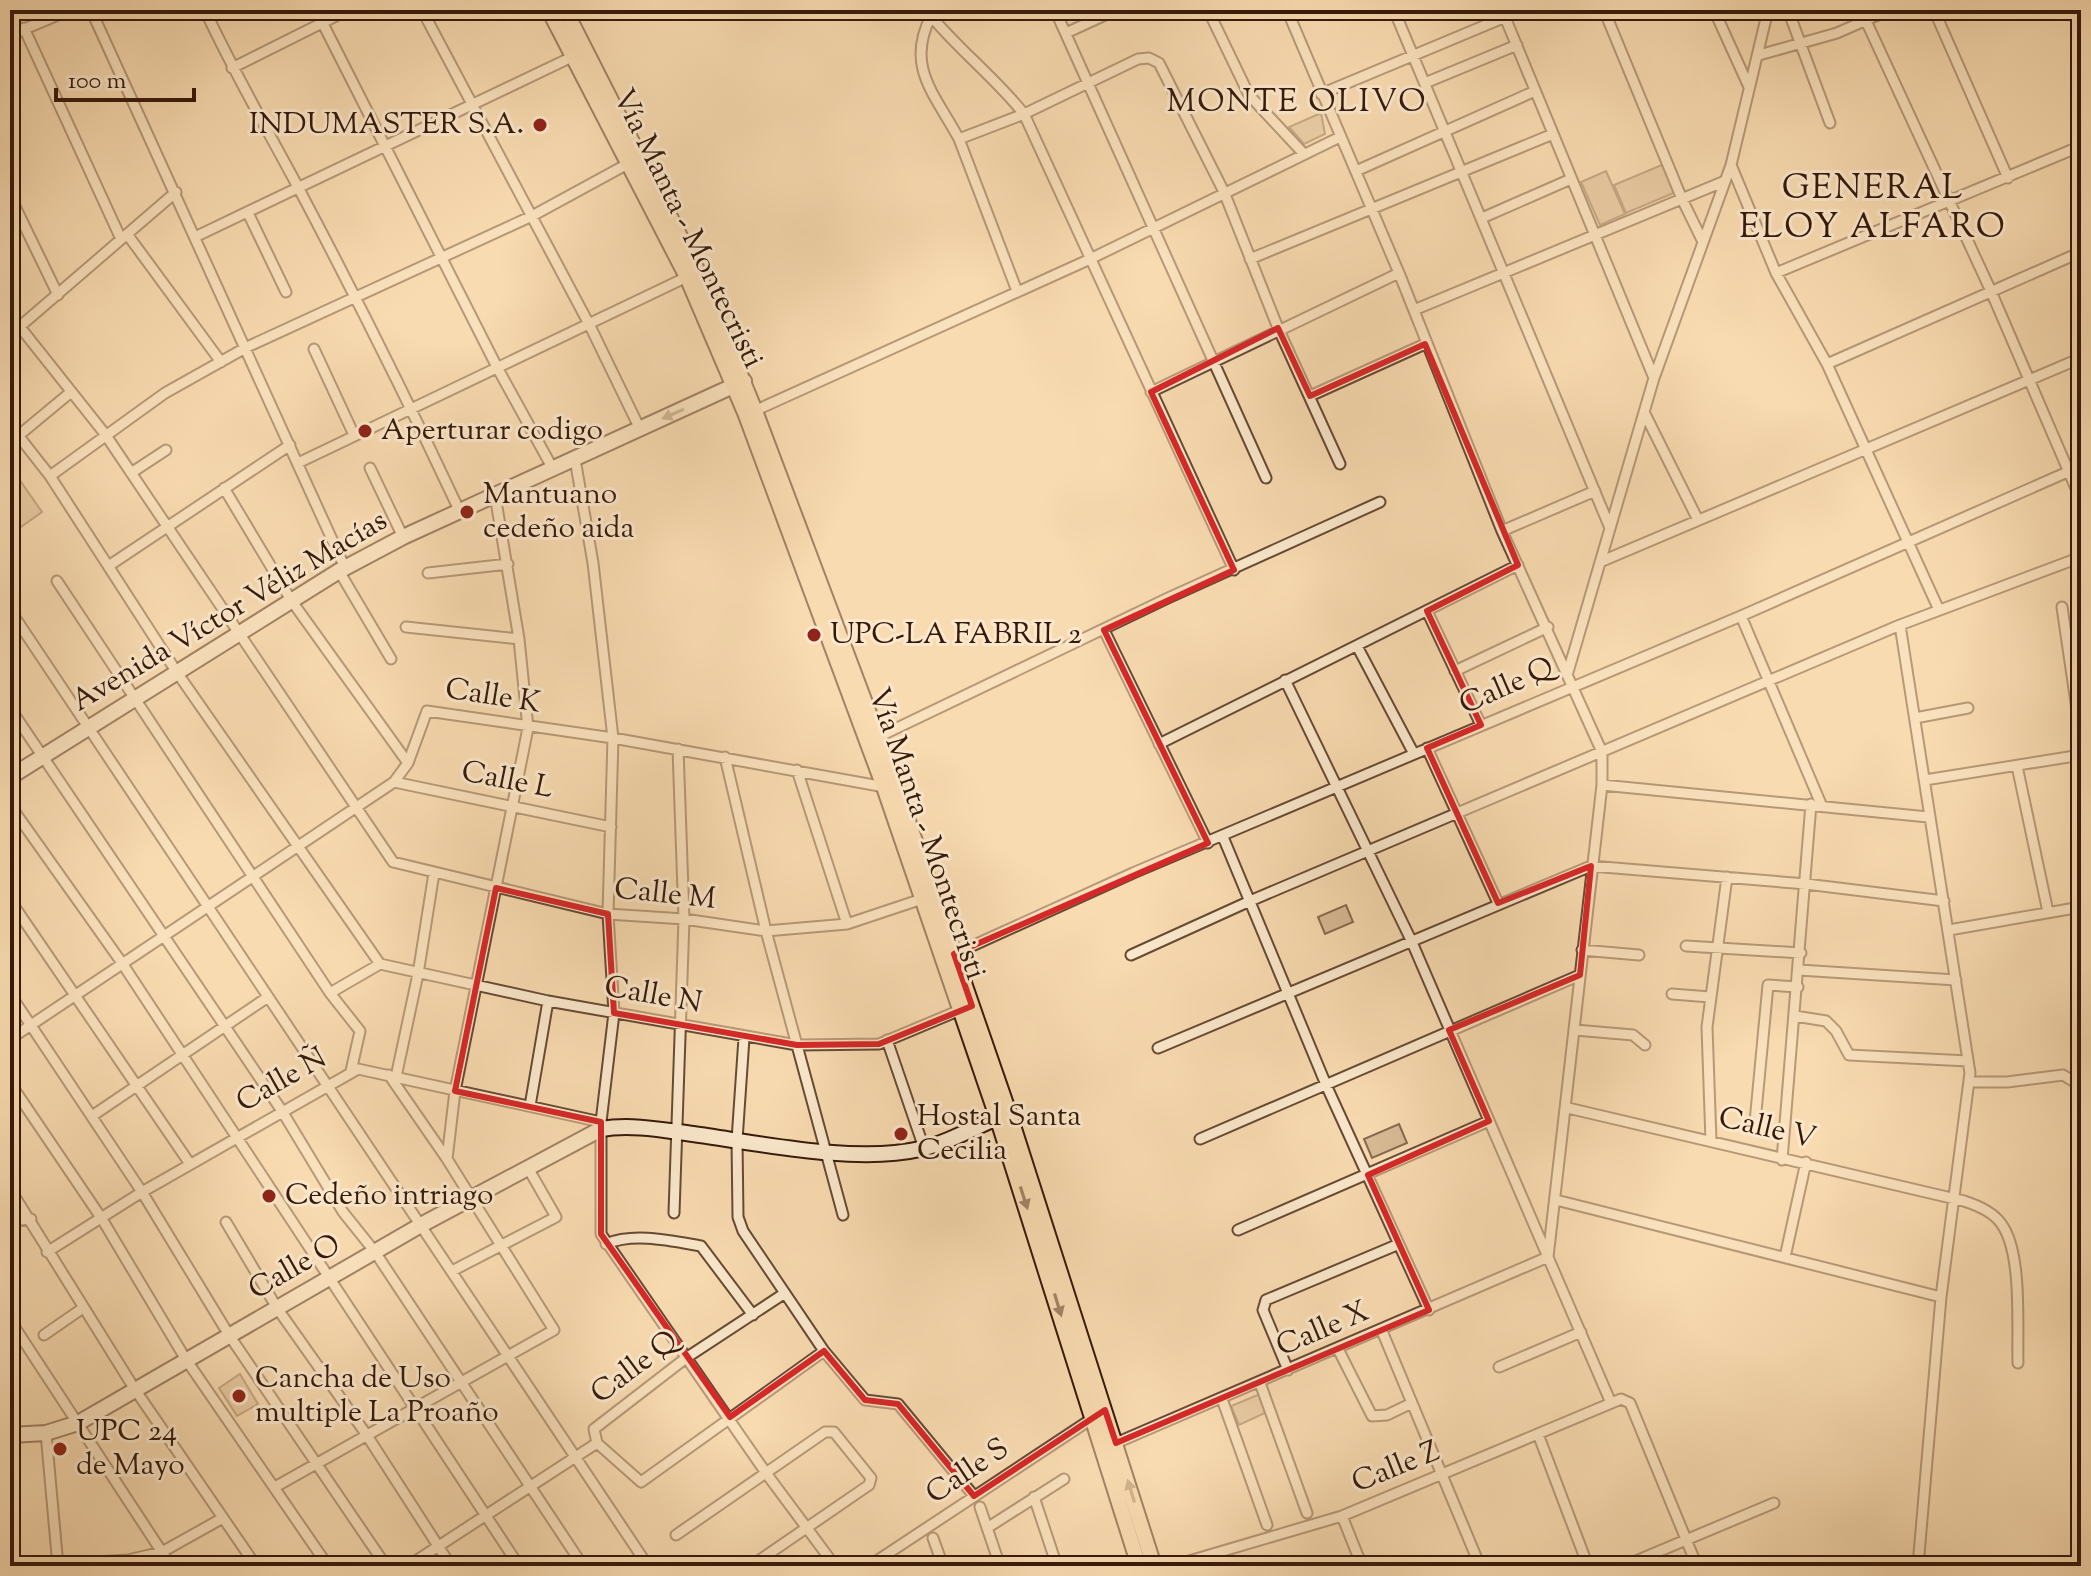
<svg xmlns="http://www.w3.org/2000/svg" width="2091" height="1576" viewBox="0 0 2091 1576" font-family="'Sorts Mill Goudy',serif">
<rect width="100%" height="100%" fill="#f9dbb1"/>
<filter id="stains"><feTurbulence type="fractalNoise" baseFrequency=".0025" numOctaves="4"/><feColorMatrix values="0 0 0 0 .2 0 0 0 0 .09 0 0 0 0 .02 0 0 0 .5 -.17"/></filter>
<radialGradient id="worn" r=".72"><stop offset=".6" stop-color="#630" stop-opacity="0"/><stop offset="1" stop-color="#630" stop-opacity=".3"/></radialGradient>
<path fill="#d8ba95" stroke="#876a50" stroke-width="2" d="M1321,113L1325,134L1304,144L1289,127Z
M1664,164L1676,192L1626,213L1614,185Z
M1606,171L1625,214L1600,225L1581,182Z
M10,466L42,512L18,529L10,515Z
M1346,905L1353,922L1325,934L1318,917Z
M1399,1124L1407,1143L1372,1158L1364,1139Z
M240,1374L258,1404L237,1416L219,1388Z
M1260,1394L1267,1412L1239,1425L1231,1406Z"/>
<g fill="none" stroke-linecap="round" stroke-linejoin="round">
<g stroke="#674a34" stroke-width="13">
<path id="street" d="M91,10L345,568
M205,10C233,71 267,129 299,189C355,295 409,403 460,512
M316,10L498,369L553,469
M422,10L590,326L640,429
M926,10C956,48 994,76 1024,114L1234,570
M1055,10L1266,478
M1208,10L1249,95L1304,154
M1394,10L1610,528
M1502,10L1654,378
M1604,10L1682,199L1703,242
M1714,10L1749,87
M1788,10L1830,123
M1861,10L1990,289L2081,500
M1934,10L2008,178
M931,16C905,67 935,94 959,139L1024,114L1138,59L1149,58L1159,63L1224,192L1278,328L1340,464
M10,19L16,31
M24,28L121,239
M1066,33L1116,10
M10,35L70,10
M1759,55L1837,33L1889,10
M232,68L348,10
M1425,83L1517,45
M1321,94L1522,10
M959,139L1017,291
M1731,165L1776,273L1827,364L1939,610
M1356,171L1535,91
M10,196L58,295
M248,213L286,292
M1482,218L1571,179
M127,234L221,362
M197,236L576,55
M1250,259L1553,134
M1776,273L2081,146
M1414,310L1725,181
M20,327L105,434L393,862L608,914L684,919L766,931L847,924L925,898
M10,335L176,192
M314,349L354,435
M1827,364L2081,252
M1151,392L1399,273
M1310,396L1425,344
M752,412L1088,260L1340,137
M1644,412L1698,520
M10,425L50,476L176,671L380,964
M18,436L71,392
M575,459L593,563L613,738L608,914L614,1013L601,1122V1234L766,1473L835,1566
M298,463L691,275
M370,468L403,537
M131,473L166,450
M50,476L165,393L247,347L532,216L633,161
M224,488L291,600L408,763
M1502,531L1595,491
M1600,562L2081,358
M110,565L290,445
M339,571L391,659
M428,573L508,564
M57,581L330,993L360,1031L351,1071
M2062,607L2081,737
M10,610L648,1566
M1427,611L1481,725
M1741,616L1821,804
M1900,625L1970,1073L1941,1297L1918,1566
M406,627L519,639
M1104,630L1208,843
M1357,646L1414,754
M1455,671L1548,627
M1568,672L1654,378L1731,165L1768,10
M1285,680L1411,940L1611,1403
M10,708L282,1111L343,1212L375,1252L583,1566
M1915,718L1968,708
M874,739L1168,598L1380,502
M1159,744L1518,565
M1427,748L1498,903
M725,757L766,931L843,1215
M2017,766L2048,912
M797,770L847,924
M1925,780L2081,755
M394,782L611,827
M1602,785L1928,817
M10,805L122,963L519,1566
M1223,837L1327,1087L1429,1310
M10,900L190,1164
M1949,930L2081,907
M1686,946L1801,953
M1582,950L1639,955
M1131,955L1250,901L1900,625L2081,557
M950,956L1133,873L1741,616L2081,466
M1799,970L1956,980
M330,993L380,964L548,1001L797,1045L879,1044L965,1008
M10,994L142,1192L229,1335L386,1566
M1672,994L1710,997
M1795,1016L1826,1021L1836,1031L1849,1055L1968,1061
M1575,1030L1633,1035L1645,1045
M744,1038L737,1140L738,1217L743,1231L824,1351L865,1400L898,1404L974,1496
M10,1039L394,782L408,763L427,711L613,738L885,787
M887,1040L924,1148
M1158,1048L1591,866L1806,884L1944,901
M396,1077L418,974L434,873
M1969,1082H2007L2063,1075L2076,1083L2081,1103
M10,1083L102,1219L185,1358L328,1566
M530,1106L548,1001
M1568,1108L1964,1201C1979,1206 1996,1213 2004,1228C2022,1259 2017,1327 2018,1363
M92,1116L268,997
M1755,1122L1768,985L1798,987
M1200,1139L1580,975
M1711,1141L1707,1027L1727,877
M447,1159L455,1091L528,728L519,639L495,495
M1782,1160L1811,804
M10,1189L134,1388L256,1566
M1556,1200L1941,1297
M674,1213L684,919L678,749
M10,1221L31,1219
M226,1222L277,1308L366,1434L451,1566
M1238,1230L1489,1121
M606,1244C634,1232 672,1241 701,1246L753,1315
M47,1252L142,1192L358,1069L601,1122
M1785,1257L1806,1162
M452,1271L556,1217L528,1168
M785,1293L686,1358L594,1429L597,1443L641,1482L824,1351
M10,1320L171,1566
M1382,1331L1480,1566
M44,1335L83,1308
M1338,1349L1372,1416L1387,1415L1412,1403
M1499,1367L1581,1332
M1288,1370L1263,1310L1266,1300L1399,1244
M1260,1383L1307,1513
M1222,1399L1267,1525
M46,1433L58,1566
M1538,1434L1588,1566
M1116,1443L1548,1257L1602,785V752L1502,531L1399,273L1287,10
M275,1487L554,1330L447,1159L389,1075
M1034,1497L1057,1566
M980,1507L1000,1566
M1342,1516L1362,1566
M987,1528L1064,1479
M676,1535L825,1432H834L871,1478L869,1485L751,1566
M933,1538L943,1566
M31,1566L128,1560L162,1552L221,1519
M408,1566L597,1443
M869,1566L1093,1418
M1117,1566L1140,1559
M1172,1566L1342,1516L1621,1399L1630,1403L1697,1566
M1624,1566L1774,1503"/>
</g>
<g stroke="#36190a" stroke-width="18">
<path id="secondary" d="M10,777L339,571L403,537L744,381
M10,1435L46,1433L78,1423L421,1225L601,1129C631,1124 663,1130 693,1134C758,1143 856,1164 920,1149C949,1143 978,1125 1006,1114"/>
</g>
<g stroke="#36190a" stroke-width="18">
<path id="primary" d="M549,10L687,277L746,415L884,787L997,1117L1139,1566
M565,10L698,272L755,411L890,769L1009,1113L1154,1566"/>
</g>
<use href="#street" stroke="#fbe8cc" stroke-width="9"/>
<use href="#secondary" stroke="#fbe8cc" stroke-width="14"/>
<use href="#primary" stroke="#f9dbb1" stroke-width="14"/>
</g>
<defs><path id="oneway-solid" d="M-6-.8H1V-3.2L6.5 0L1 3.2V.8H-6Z" transform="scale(2)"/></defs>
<use fill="#a28b75" href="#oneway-solid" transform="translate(673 414) rotate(156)"/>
<g fill="#a18466">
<use href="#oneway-solid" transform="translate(1024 1198) rotate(72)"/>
<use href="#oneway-solid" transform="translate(1058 1305) rotate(73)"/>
<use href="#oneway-solid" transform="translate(1131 1491) rotate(-107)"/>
</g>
<path d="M0 0H2091V1576H0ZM1278,328L1310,396L1425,344L1518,565L1427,611L1481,725L1427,748L1498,903L1591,866L1580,975L1449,1030L1489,1121L1368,1175L1429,1310L1116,1443L1105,1410L974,1496L898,1404L865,1400L824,1351L730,1417L601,1234V1122L455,1091L496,888L608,914L614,1013L797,1045L879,1044L972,1006L954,954L1208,843L1104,630L1234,570L1151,392Z" fill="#f9dbb1" fill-opacity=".55" fill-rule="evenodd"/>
<path fill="none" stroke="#d62828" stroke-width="6" stroke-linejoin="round" d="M1278,328L1310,396L1425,344L1518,565L1427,611L1481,725L1427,748L1498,903L1591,866L1580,975L1449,1030L1489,1121L1368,1175L1429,1310L1116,1443L1105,1410L974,1496L898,1404L865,1400L824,1351L730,1417L601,1234V1122L455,1091L496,888L608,914L614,1013L797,1045L879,1044L972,1006L954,954L1208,843L1104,630L1234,570L1151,392Z"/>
<g fill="#8f2418" stroke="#fbe8cc" stroke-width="3">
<circle cx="540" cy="125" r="8"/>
<circle cx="365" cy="431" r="8"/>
<circle cx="467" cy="512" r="8"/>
<circle cx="814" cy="635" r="8"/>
<circle cx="901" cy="1134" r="8"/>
<circle cx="269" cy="1196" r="8"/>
<circle cx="239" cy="1396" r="8"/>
<circle cx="60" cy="1449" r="8"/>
</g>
<g text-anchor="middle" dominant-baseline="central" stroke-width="6" stroke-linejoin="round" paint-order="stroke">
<g font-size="30" fill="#36190a" stroke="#fbe8cc" text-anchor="start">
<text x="524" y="125" text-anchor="end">INDUMASTER S.A.</text>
<text x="381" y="431">Aperturar codigo</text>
<text x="483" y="495">Mantuano<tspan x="483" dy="34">cedeño aida</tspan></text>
<text x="830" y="635">UPC-LA FABRIL 2</text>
<text x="917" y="1117">Hostal Santa<tspan x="917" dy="34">Cecilia</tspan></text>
<text x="285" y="1196">Cedeño intriago</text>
<text x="255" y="1379">Cancha de Uso<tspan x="255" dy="34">multiple La Proaño</tspan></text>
<text x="76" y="1432">UPC 24<tspan x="76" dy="34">de Mayo</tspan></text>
</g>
<g font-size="30" fill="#36190a" stroke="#fbe8cc">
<text transform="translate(687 229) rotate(64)">Vía Manta - Montecristi</text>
<text transform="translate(230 612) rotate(-31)">Avenida Víctor Véliz Macías</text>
<text transform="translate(1507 687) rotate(-24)">Calle Q</text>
<text transform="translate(493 697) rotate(9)">Calle K</text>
<text transform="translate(507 781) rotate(11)">Calle L</text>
<text transform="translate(926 834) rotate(71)">Vía Manta - Montecristi</text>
<text transform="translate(665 895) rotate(6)">Calle M</text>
<text transform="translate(653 996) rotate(10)">Calle N</text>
<text transform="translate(282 1081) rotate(-30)">Calle Ñ</text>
<text transform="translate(1767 1129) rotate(13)">Calle V</text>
<text transform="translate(295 1268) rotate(-30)">Calle O</text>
<text transform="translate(1323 1330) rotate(-23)">Calle X</text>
<text transform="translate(635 1368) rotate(-37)">Calle Q</text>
<text transform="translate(1396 1468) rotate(-22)">Calle Z</text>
<text transform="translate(968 1472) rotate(-34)">Calle S</text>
</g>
<g font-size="32" letter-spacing="2" fill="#36190a" stroke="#fbe8cc">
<text x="1297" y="103">MONTE OLIVO</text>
</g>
<g font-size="34" letter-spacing="2" fill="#36190a" stroke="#fbe8cc">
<text x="1873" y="189">GENERAL<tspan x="1873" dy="39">ELOY ALFARO</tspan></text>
</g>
</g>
<rect width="2091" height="1576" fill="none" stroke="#f9dbb1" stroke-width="40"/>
<rect x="12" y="12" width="2067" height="1552" fill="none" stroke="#36190a" stroke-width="4"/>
<rect x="20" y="20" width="2051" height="1536" fill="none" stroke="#36190a" stroke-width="2"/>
<path d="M56 88v12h138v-12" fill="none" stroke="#36190a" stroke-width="4"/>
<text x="68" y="88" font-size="24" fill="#36190a" stroke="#fbe8cc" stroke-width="6" paint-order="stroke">100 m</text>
<rect width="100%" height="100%" filter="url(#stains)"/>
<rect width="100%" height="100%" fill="url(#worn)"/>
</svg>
